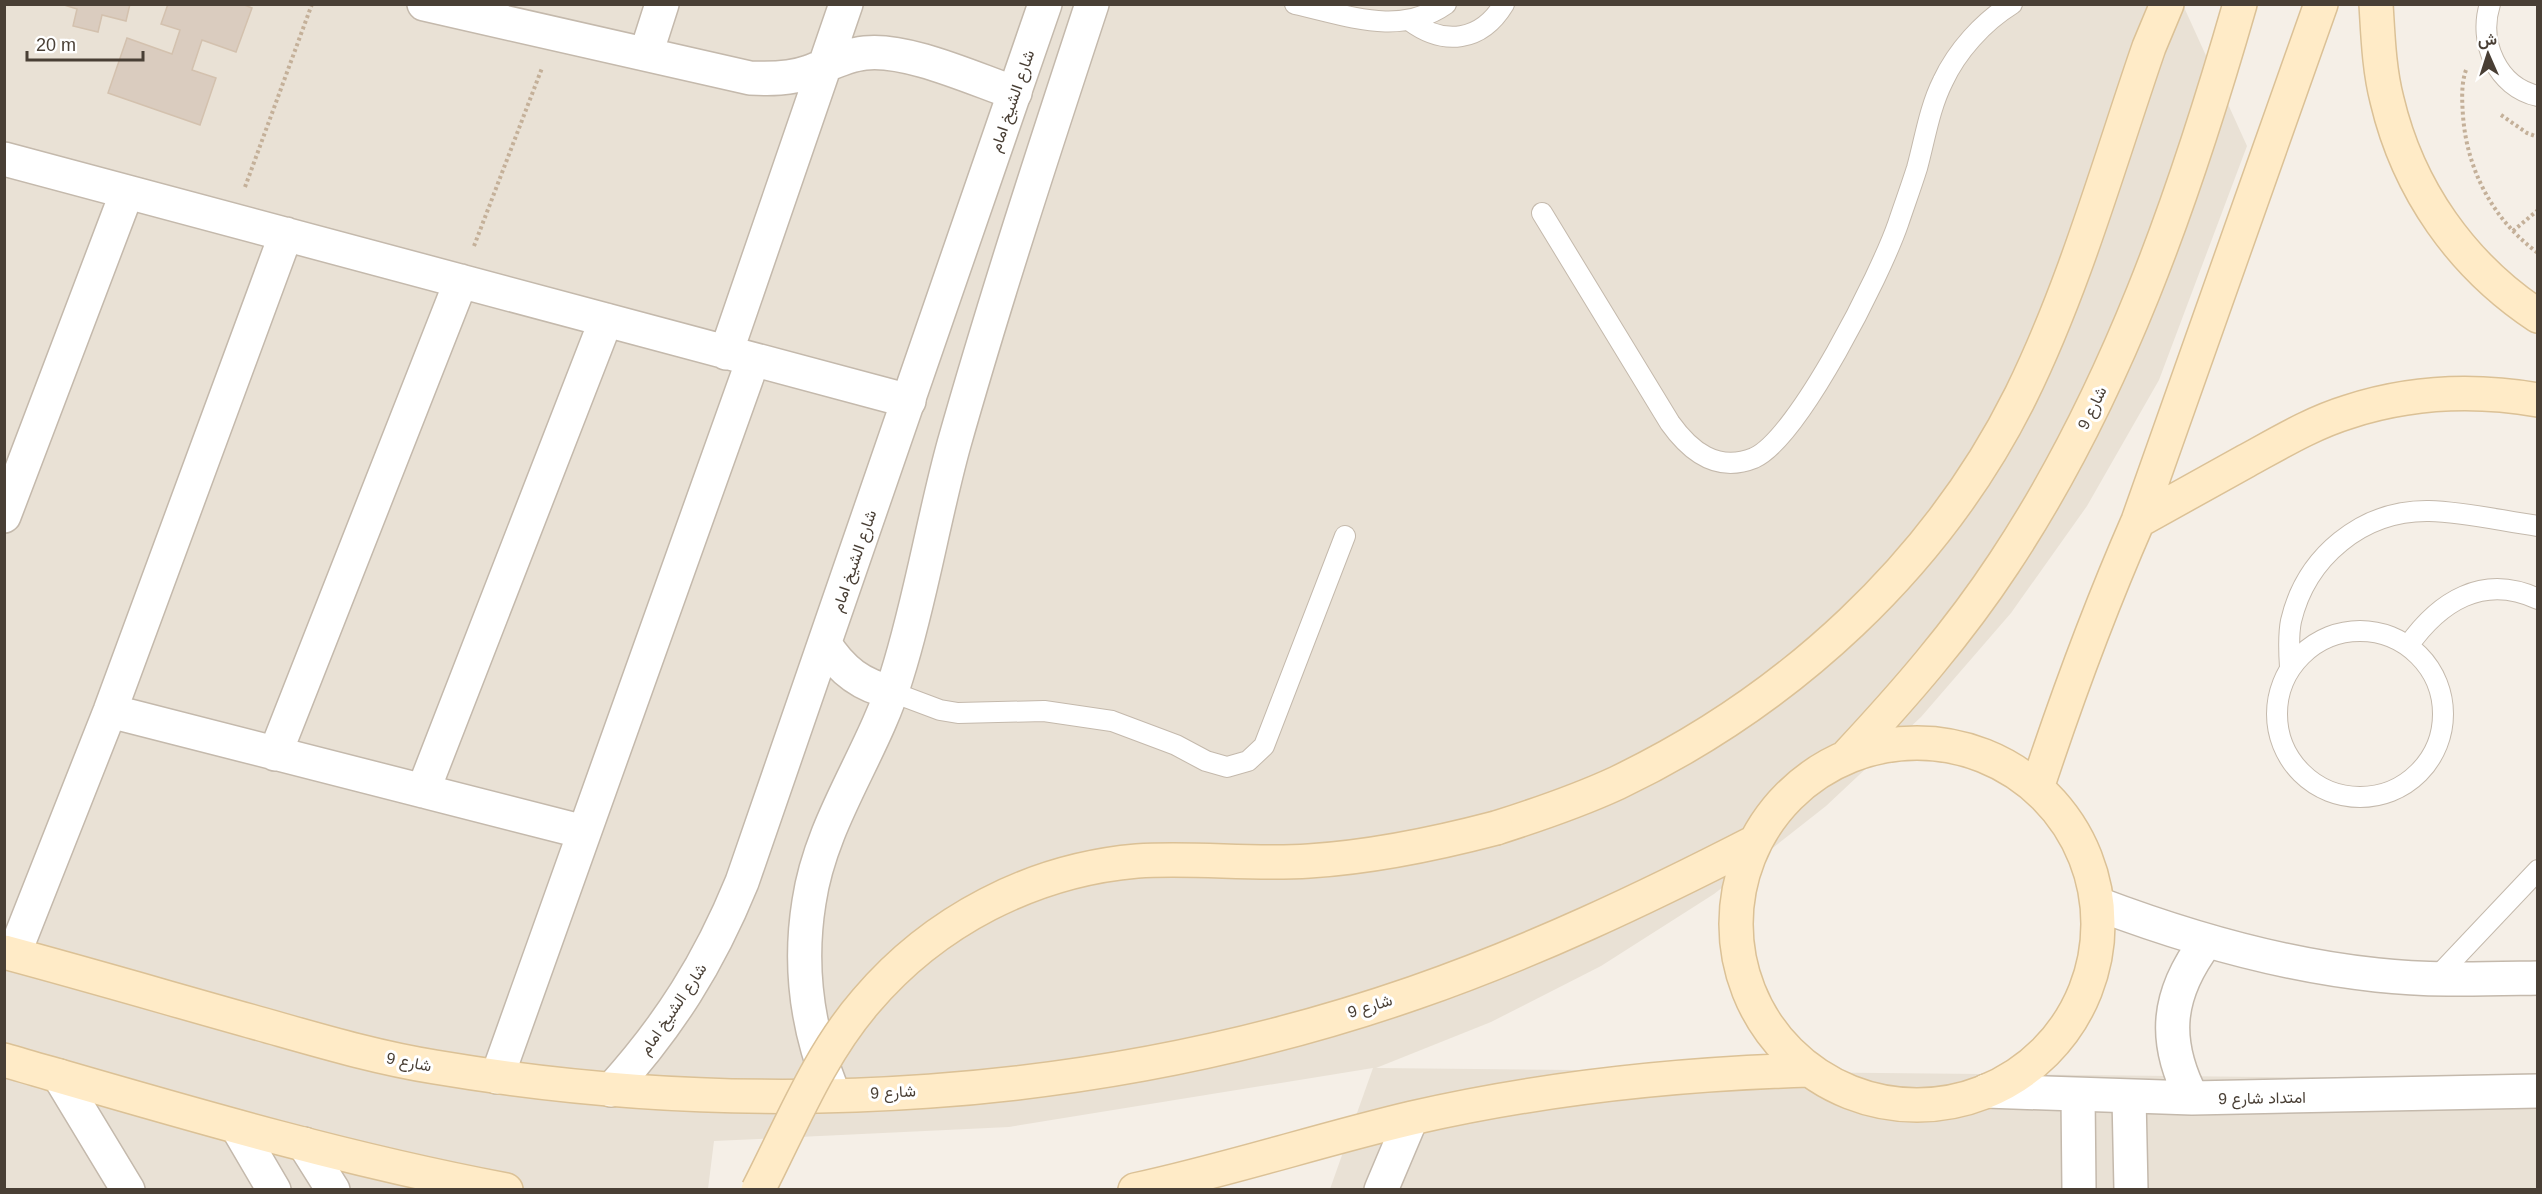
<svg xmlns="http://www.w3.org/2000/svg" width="2542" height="1194" viewBox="0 0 2542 1194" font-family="Arial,Vazirmatn,sans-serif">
<rect width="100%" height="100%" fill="#f5efe7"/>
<path fill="#e9e1d5" d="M4,5H2183L2247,146L2159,380L2087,506L2011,613L1921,717L1826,806L1714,894L1601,966L1491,1022L1376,1068L2372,1078L2537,1073V1189H1330L1373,1068L1009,1127L714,1141L708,1189H5Z"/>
<path fill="#daccbf" stroke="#d3c1ae" stroke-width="1.5" d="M61,4H130L126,21L102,15L98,32L73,26L77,9Z
M168,4H242L252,8L236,52L202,40L192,70L216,78L200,125L108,93L127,38L172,54L180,30L161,24Z"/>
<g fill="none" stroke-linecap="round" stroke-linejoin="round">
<g stroke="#c4b9ac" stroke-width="22">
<path id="service" d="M1295,4C1347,15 1399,37 1446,4
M2490,4C2478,42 2497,87 2538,96
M1410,21C1444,46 1481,42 1504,4
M1542,213L1670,423C1690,451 1717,473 1754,458C1799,438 1881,273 1898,224C1904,206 1911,187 1917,168C1925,139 1929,109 1943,81C1957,51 1983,22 2012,4
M2277 714a83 83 0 1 1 166 0a83 83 0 1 1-166 0Z
M2408,646C2439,602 2483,573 2538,599
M2290,667C2289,652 2288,636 2291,621C2306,557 2362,510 2429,511C2465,512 2502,521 2538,526
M892,692L940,710L958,713L1044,711L1112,721L1176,745L1206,761L1227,767L1248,761L1264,746L1345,536
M2435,979L2538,870"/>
</g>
<g stroke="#c4b9ac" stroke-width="36">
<path id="minor" d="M424,4L750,78C770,79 790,79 809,72C828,65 845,55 865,53C907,48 974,79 1015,93
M646,54L662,4
M4,159L909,401
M726,353L846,4
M4,516L127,192
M110,711L584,832
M275,754L461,281
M423,791L606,320
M14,954L110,711L286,234
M59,1076L128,1190
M497,1077L753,360
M2078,1095L2079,1190
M2129,1097L2131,1190
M237,1127L274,1190"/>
</g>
<g stroke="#c4b9ac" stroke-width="36">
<path id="tertiary" d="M825,644C841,670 862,686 892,692
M2098,904C2188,938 2280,965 2377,975C2430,981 2484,979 2538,978
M830,1085C807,1027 799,964 809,902C821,820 874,753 897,675C921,599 933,520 954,444C996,296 1044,150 1092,4
M611,1090C669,1026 709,963 742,882L1045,4
M1986,1091L2192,1098L2538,1091
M2192,1098C2162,1040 2167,994 2206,942
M304,1144L333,1190
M1381,1190L1411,1119"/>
</g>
<g stroke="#dbc196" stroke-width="36">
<path id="secondary" d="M2376,4C2378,36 2379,69 2387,100C2408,189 2461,265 2538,316
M2138,521C2174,501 2210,481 2246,461C2279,443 2312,423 2348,412C2409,392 2474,389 2538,400
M1736 924a181 181 0 1 1 362 0a181 181 0 1 1-362 0Z
M1846,757C1903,696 1958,633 2004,563C2116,394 2184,199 2240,4
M2037,788C2067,697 2100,608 2138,521L2321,4
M1496,828C1537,815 1578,801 1617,783C1788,701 1936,566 2021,395C2075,285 2109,163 2149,47L2167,4
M4,952C86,974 168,998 250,1021C311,1038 372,1057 435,1067C760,1122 1102,1101 1414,993C1532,952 1644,899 1755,842
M4,1060C170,1108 336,1158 506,1190
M1135,1190C1228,1170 1319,1140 1412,1118C1543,1088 1675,1074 1809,1070"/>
</g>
<path stroke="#c4b099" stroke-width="4" stroke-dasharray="3 3" stroke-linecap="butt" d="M2466,70C2461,84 2462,101 2463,116C2467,170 2493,220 2538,253
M2501,115L2527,133L2538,137
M245,187L312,4
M2513,231L2538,210
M474,246L542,68"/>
<use href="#service" stroke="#fff" stroke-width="20"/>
<use href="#minor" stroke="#fff" stroke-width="33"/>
<use href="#tertiary" stroke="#fff" stroke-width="33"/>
<use href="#secondary" stroke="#ffebc7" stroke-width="33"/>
<g stroke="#dbc196" stroke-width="36" stroke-linecap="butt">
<path id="secondary-bridge" d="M758,1190C791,1126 819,1055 866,1001C934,921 1032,870 1137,861C1194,857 1252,865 1309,861C1373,857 1435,844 1496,828"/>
</g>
<use href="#secondary-bridge" stroke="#ffebc7" stroke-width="33"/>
</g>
<g text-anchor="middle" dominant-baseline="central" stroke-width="6" stroke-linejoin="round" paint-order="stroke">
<g font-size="16" fill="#493f35" stroke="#fff">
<text transform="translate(1012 101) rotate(-71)">شارع الشيخ امام</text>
<text transform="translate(2092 408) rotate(-64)">شارع 9</text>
<text transform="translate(854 561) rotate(-71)">شارع الشيخ امام</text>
<text transform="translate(1370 1006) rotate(-17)">شارع 9</text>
<text transform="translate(673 1009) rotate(-56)">شارع الشيخ امام</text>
<text transform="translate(409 1062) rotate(11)">شارع 9</text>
<text transform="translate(893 1092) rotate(-3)">شارع 9</text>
<text transform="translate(2262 1098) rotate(-1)">امتداد شارع 9</text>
</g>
</g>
<rect width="2542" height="1194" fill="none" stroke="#493f35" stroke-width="12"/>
<g transform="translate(2488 54) rotate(357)" stroke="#ffffff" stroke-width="4.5" paint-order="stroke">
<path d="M0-4.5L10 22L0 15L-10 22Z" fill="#493f35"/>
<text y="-9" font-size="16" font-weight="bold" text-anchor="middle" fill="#493f35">ش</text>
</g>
<path d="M27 51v9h116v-9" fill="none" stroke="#493f35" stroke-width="3"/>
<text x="36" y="51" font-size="18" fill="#493f35" stroke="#ffffff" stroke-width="4.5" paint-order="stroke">20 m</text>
</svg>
